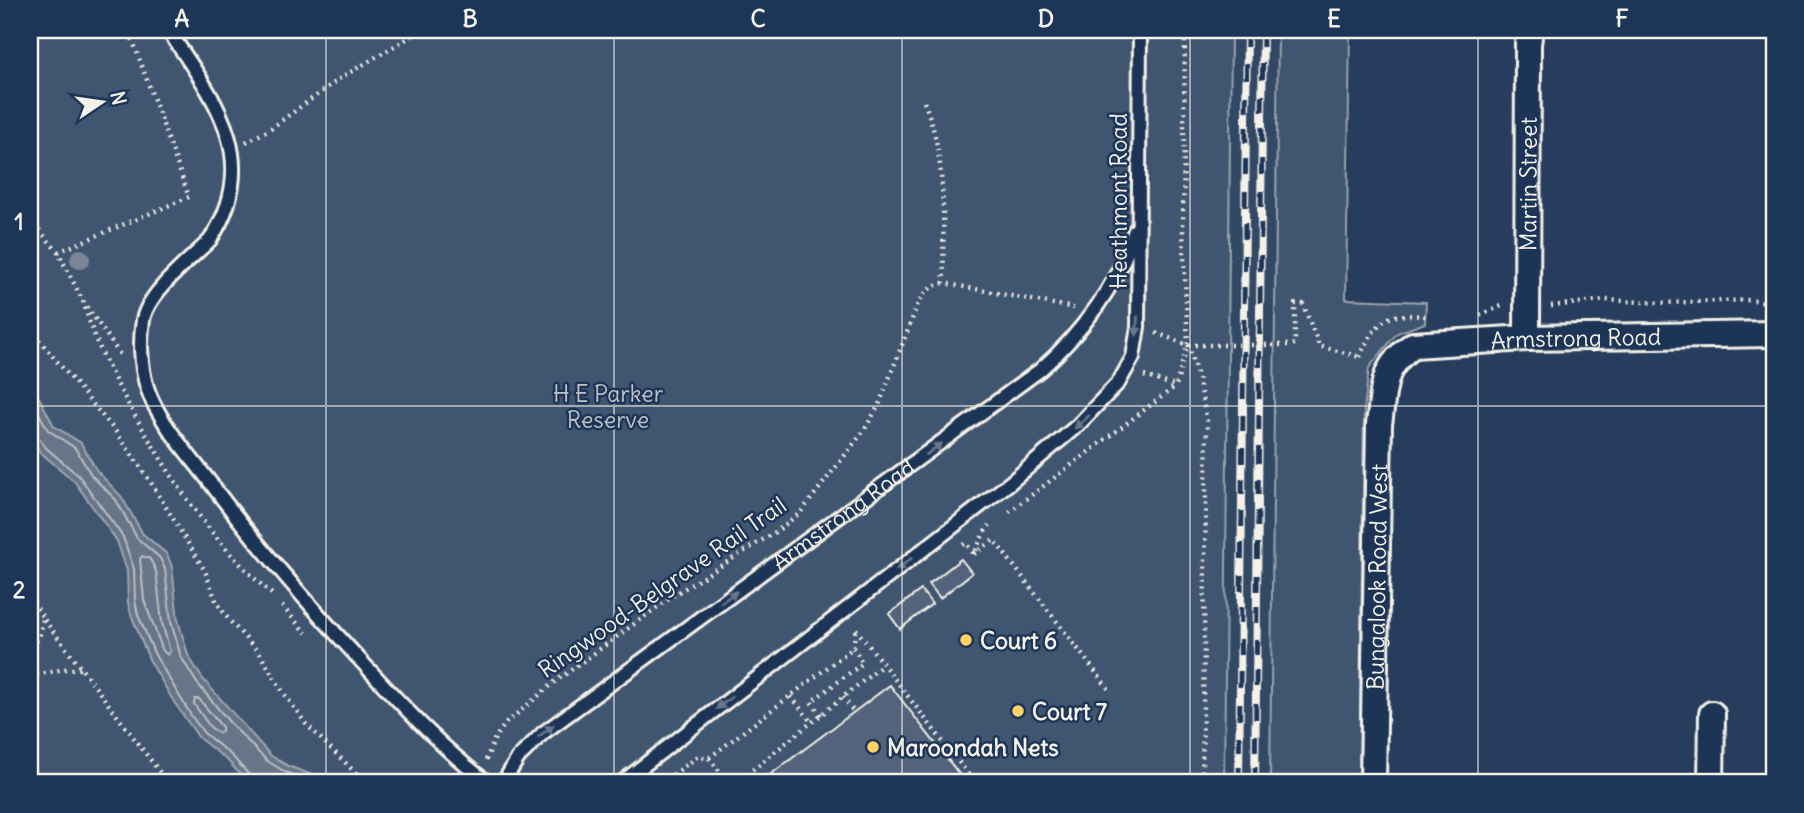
<svg xmlns="http://www.w3.org/2000/svg" width="1804" height="813" viewBox="0 0 1804 813" font-family="Delius,sans-serif">
<rect width="100%" height="100%" fill="#263d5d"/>
<filter id="ink" filterUnits="userSpaceOnUse"><feTurbulence type="fractalNoise" baseFrequency=".0143" numOctaves="2"/><feDisplacementMap in="SourceGraphic" scale="14" xChannelSelector="R" yChannelSelector="G"/><feConvolveMatrix kernelMatrix="1 2 1 2 8 2 1 2 1" color-interpolation-filters="sRGB"/></filter>
<g filter="url(#ink)">
<path fill="#334966" d="M1231,30H1278L1270,783H1224Z"/>
<path fill="#40546f" stroke="#9aa2ac" stroke-width="2" d="M30,30H1231L1224,783H39L30,742Z
M1278,30H1350L1346,299L1426,302L1425,323L1397,333L1369,368L1364,410L1359,783H1270Z"/>
<path fill="#677588" stroke="#9fa7ae" stroke-width="2" d="M30,385L40,399L54,426L81,443L97,471L121,496L143,534L167,554L172,567L178,620L188,655L202,678L270,755L288,766L334,783H248L228,761L199,738L174,702L149,659L132,617L128,603L127,571L117,541L74,481L40,452L30,437Z"/>
<g fill="none" stroke-linecap="round" stroke-linejoin="round">
<path stroke="#bcbfc2" stroke-width="2" d="M30,397L48,430L75,448L92,476L116,500L137,538L160,558L165,569L171,622L181,657L197,683L231,724L266,760L285,772L314,783
M30,434L37,436L45,447L79,476L123,537L134,569L135,601L138,615L155,655L192,717L204,733L232,756L250,776L252,783
M142,556L150,559L156,571L162,623L170,651L168,655L163,651L144,600L140,559Z
M195,699H199L222,727V732L218,733L210,727L194,704Z"/>
</g>
<path fill="#52647b" stroke="#f4f1e8" stroke-width="2" d="M961,559L972,573L940,598L929,584Z
M921,590L932,604L900,629L889,614Z
M890,685L966,783H759L854,712Z"/>
<g fill="none" stroke-linecap="round" stroke-linejoin="round">
<g stroke="#f4f1e8" stroke-width="18">
<g id="lane">
<path d="M168,30C213,97 264,159 210,240C190,260 148,292 143,320C139,344 141,376 151,398C166,431 194,460 215,489C261,550 310,606 362,662C402,705 441,748 488,783"/>
<path id="s1" d="M503,783L518,758L543,733L1040,370C1081,334 1119,283 1135,230"/>
<path d="M621,783L1011,482L1078,425L1119,382L1133,357L1138,327L1140,30"/>
</g>
</g>
<g stroke="#f4f1e8" stroke-width="30">
<g id="street">
<path id="s2" d="M1527,338L1528,44L1530,30"/>
<path id="s3" d="M1373,783L1379,424C1385,386 1380,369 1413,345L1527,338L1774,334"/>
<path d="M1711,783L1712,714"/>
</g>
</g>
<path stroke="#f4f1e8" stroke-width="4.5" stroke-dasharray="2 5" stroke-linecap="butt" d="M818,30L829,36L833,30
M924,102C948,158 942,223 944,283
M246,142L267,131L342,77L422,30
M30,219L58,252L83,301L121,356
M58,252L189,197L129,30
M83,301C96,348 119,389 144,431C180,492 217,547 272,594
M1551,306L1606,300L1660,303L1752,300L1774,304
M1480,315L1504,305
M30,329L116,432L150,481L205,571L217,603L229,620L260,654L283,692L306,724L366,783
M1156,333L1188,345L1183,232L1185,30
M1188,345L1198,377L1207,421L1202,783
M1188,345H1292L1295,344V304H1303L1319,346L1360,357
M1360,357C1365,342 1379,319 1395,316C1406,314 1419,316 1429,316
M1144,376L1176,386L1187,346
M1009,512L1176,386
M963,545L966,543L974,554L984,533L990,525
M974,554L994,540L1111,692
M30,596L43,618L168,783
M282,606L306,633
M856,629L975,783
M30,654L40,634L43,619
M30,676L65,669H81
M791,696L812,723
M843,697L854,712
M821,715L811,702L863,663L853,648
M709,758L729,783
M486,760L495,738L506,723L556,681L674,595L777,531L801,512L863,432L879,405L917,306C923,294 930,285 944,283L1074,308
M662,783L697,757L709,758L853,648L856,627
M736,783L883,665"/>
<use href="#lane" stroke="#1d3557" stroke-width="12"/>
<use href="#street" stroke="#1d3557" stroke-width="24"/>
<g stroke="#f4f1e8" stroke-width="8">
<path id="rail" d="M1239,783L1247,30
M1255,783L1263,30"/>
</g>
<use href="#rail" stroke="#1d3557" stroke-width="5" stroke-dasharray="16" stroke-linecap="butt"/>
</g>
<circle fill="#7a8696" cx="80" cy="259" r="10"/>
<defs><path id="oneway-solid" d="M-6-.8H1V-3.2L6.5 0L1 3.2V.8H-6Z" transform="scale(1.75)"/></defs>
<g fill="#68778a">
<use href="#oneway-solid" transform="translate(1137 326) rotate(93)"/>
<use href="#oneway-solid" transform="translate(1082 422) rotate(138)"/>
<use href="#oneway-solid" transform="translate(934 449) rotate(-37)"/>
<use href="#oneway-solid" transform="translate(904 564) rotate(142)"/>
<use href="#oneway-solid" transform="translate(729 597) rotate(-36)"/>
<use href="#oneway-solid" transform="translate(724 703) rotate(142)"/>
<use href="#oneway-solid" transform="translate(546 731) rotate(-38)"/>
</g>
</g>
<path fill="none" stroke="#f4f1e8" stroke-width="2" stroke-opacity="0.55" d="M326,30V783M614,30V783M902,30V783M1190,30V783M1478,30V783M30,406H1774"/>
<g fill="#ffd166" stroke="#1d3557" stroke-width="2.5">
<circle cx="966" cy="640" r="7"/>
<circle cx="1018" cy="711" r="7"/>
<circle cx="873" cy="747" r="7"/>
</g>
<g text-anchor="middle" dominant-baseline="central" stroke-width="5" stroke-linejoin="round" paint-order="stroke">
<g font-size="23" fill="#f4f1e8" stroke="#1d3557">
<text stroke="none"><textPath href="#s2" startOffset="154">Martin Street</textPath></text>
<text transform="translate(1118 201) rotate(-90)">Heathmont Road</text>
<text stroke="none"><textPath href="#s3" startOffset="612">Armstrong Road</textPath></text>
<text stroke="none"><textPath href="#s1" startOffset="436">Armstrong Road</textPath></text>
<text stroke="none"><textPath href="#s3" startOffset="206">Bungalook Road West</textPath></text>
<text transform="translate(662 587) rotate(-35)">Ringwood-Belgrave Rail Trail</text>
</g>
<g font-size="23" fill="#bec2c4" stroke="#1d3557">
<text x="608" y="393">H E Parker<tspan x="608" dy="26">Reserve</tspan></text>
</g>
<g font-size="23" font-weight="bold" fill="#f4f1e8" stroke="#1d3557" text-anchor="start">
<text x="980" y="640">Court 6</text>
<text x="1032" y="711">Court 7</text>
<text x="887" y="747">Maroondah Nets</text>
</g>
</g>
<rect width="1804" height="813" fill="none" stroke="#1d3557" stroke-width="77"/>
<g transform="translate(102 102) rotate(77)" stroke="#1d3557" stroke-width="5" paint-order="stroke">
<path d="M0-5L12 26L0 18L-12 26Z" fill="#f4f1e8"/>
<text y="-10" font-size="19" font-weight="bold" text-anchor="middle" fill="#f4f1e8">N</text>
</g>
<rect x="38" y="38" width="1728" height="736" fill="none" stroke="#f4f1e8" stroke-width="2.5"/>
<g font-size="23" text-anchor="middle" font-weight="bold" fill="#f4f1e8">
<text x="182" y="27">A</text>
<text x="470" y="27">B</text>
<text x="758" y="27">C</text>
<text x="1046" y="27">D</text>
<text x="1334" y="27">E</text>
<text x="1622" y="27">F</text>
<text x="19" y="230">1</text>
<text x="19" y="598">2</text>
</g>
</svg>
